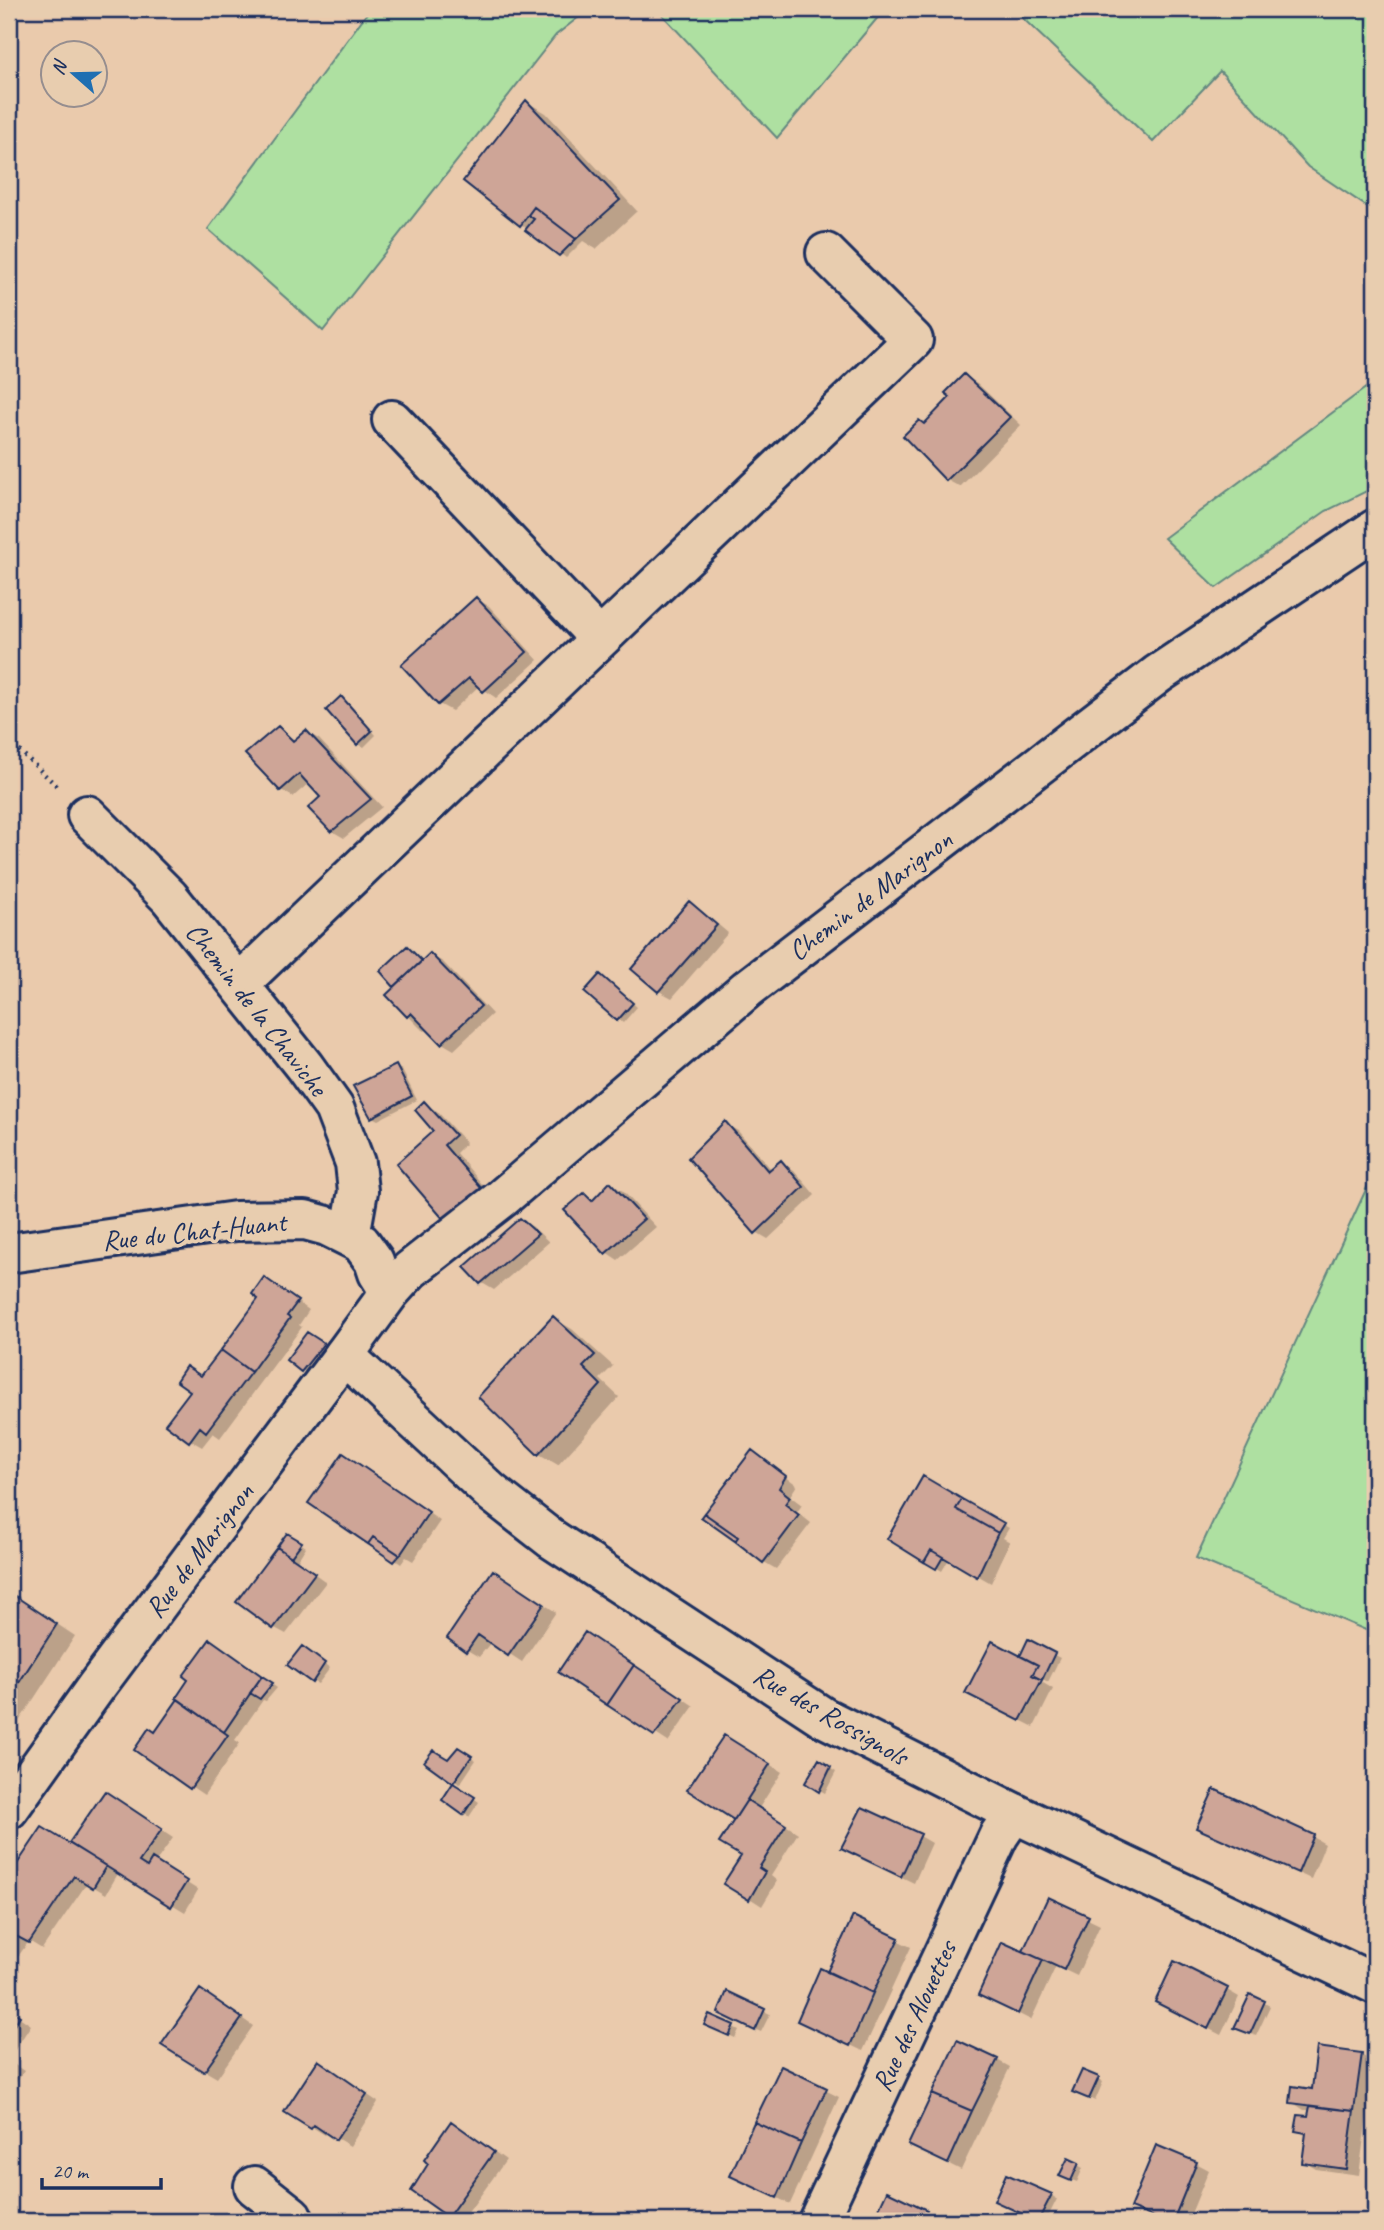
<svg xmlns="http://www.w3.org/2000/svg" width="1384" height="2230" viewBox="0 0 1384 2230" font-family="Caveat,sans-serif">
<rect width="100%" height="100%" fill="#eacaac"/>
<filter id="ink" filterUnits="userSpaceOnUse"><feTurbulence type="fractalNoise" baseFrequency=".0143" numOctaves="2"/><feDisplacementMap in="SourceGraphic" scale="14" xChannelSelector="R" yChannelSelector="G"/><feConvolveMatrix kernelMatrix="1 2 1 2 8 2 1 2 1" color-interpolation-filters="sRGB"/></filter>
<g filter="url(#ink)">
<path fill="#aee0a1" stroke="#648880" stroke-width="2" d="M370,9H589L556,35L323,331L208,229Z
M657,9H885L777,138Z
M1013,9H1375V212L1308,167L1220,71L1153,142Z
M1375,381V487L1326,511L1216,588L1164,538Z
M1375,1170V1634L1196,1558Z"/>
<path fill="#0003" d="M527,102L546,113L637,211L596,249L583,241L566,258L521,224Z
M964,376L977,383L1021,425L960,487L947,480L925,425L952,397Z
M476,599L489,606L538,660L496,698L479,686L452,711L439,704L404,665Z
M341,698L347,702L376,735L364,747L358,744L328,710Z
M278,728L296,741L306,732L319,739L382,807L344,838L332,831L323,797L309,783L293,797L281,790Z
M690,904L702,911L728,933L672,998L659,991L633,968Z
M408,948L424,962L430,955L443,962L492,1014L454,1050L442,1043L428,1028L425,1031L420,1028L388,995L397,987L383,972Z
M606,980L637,1007L623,1023L618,1019Z
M396,1067L402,1070L417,1100L378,1120L372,1117Z
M424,1104L437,1111L466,1143L456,1153L493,1197L459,1227L435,1131Z
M725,1124L738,1131L772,1170L781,1162L794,1170L815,1195L768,1239L756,1232Z
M611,1184L623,1191L656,1227L618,1260L606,1252L585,1195L595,1201Z
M521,1220L533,1227L549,1242L494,1290L482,1283L466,1267Z
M265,1279L309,1310L299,1325L302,1327L220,1438L213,1433L202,1447L190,1440L202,1378L261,1298Z
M553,1318L572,1329L613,1366L600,1379L619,1397L558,1465L539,1454L480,1397Z
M313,1337L328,1347L308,1374L302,1370Z
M752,1452L797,1485L790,1496L802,1505L797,1512L811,1523L776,1569L764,1562Z
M356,1463L440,1521L413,1561L406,1557L401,1564L311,1503Z
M970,1506L1009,1528L1003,1538L1010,1542L991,1583L949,1559L942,1571L889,1538Z
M288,1535L306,1547L297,1561L326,1582L286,1634L273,1627Z
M506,1580L556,1612L522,1662L491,1642L479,1657L467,1650Z
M9,1592L75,1636L18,1723L9,1718Z
M598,1642L694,1706L668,1742L561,1672Z
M1029,1642L1060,1658L1048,1682L1041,1678L1040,1681L1053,1689L1034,1727L980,1700L1021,1658Z
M223,1648L277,1688L266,1701L263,1700L235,1740L240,1743L204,1795L137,1750L156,1734Z
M308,1652L330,1668L318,1684L312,1681Z
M737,1744L782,1772L759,1808L798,1833L771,1876L777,1881L762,1906L726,1883L743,1856L737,1820L690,1790Z
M458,1749L476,1760L460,1784L454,1781L449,1761Z
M819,1761L836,1772L825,1793L807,1783Z
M459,1788L479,1802L469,1817L464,1813Z
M105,1793L173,1838L155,1863L198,1890L185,1912L119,1872L106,1894L87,1883L42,1949L29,1941L17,1958L9,1953V1880L42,1829L69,1845Z
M1211,1834L1313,1837L1325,1844L1311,1879Z
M920,1836L932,1843L914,1883L856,1855Z
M1049,1900L1100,1925L1077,1976L1056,1966L1031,2020L993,2001L1024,1954Z
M854,1919L911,1947L863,2051L812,2027L828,1974Z
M1227,1990L1239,1997L1221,2035L1170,2009Z
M728,1993L770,2014L761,2032L726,2016Z
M1251,1996L1270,2006L1256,2036L1242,2030Z
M213,1998L253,2026L217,2078L205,2071Z
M9,2010L31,2025L9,2059Z
M712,2027H733L739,2030L735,2038Z
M1361,2055L1374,2062L1359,2175L1316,2169L1304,2162L1307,2136L1297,2130L1310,2118L1311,2110H1304L1292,2102L1313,2091Z
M997,2060L1010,2067L961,2170L923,2151Z
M9,2061L24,2071L9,2093Z
M782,2069L839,2097L790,2204L732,2176Z
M331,2070L378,2102L350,2146L326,2132L325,2135L286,2111Z
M1098,2079L1103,2082L1095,2101L1080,2094Z
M464,2130L506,2160L462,2221H458L449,2216Z
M1069,2160L1083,2168L1077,2182L1067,2178Z
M1196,2163L1209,2170L1188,2221H1162L1132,2207Z
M888,2193L927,2211L939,2218L938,2221H875Z
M1051,2195L1057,2199L1046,2221H1039L1002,2204Z"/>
<path fill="#cea597" stroke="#1b2f5e" stroke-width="2" d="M526,100L620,200L576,239L534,207L520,226L463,181Z
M534,207L576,239L559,256L525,230L534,219L528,215Z
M964,374L1010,417L946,481L903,436L919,420L924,424L950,397L945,393Z
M476,597L527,652L483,692L469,678L438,705L401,665Z
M341,696L372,731L357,745L326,710Z
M278,726L293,741L306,730L371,799L331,832L308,808L320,797L299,774L280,791L245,754Z
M689,901L717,925L658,992L631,969Z
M407,946L422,961L394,987L380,971Z
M430,953L481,1006L441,1044L411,1013L407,1017L386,995Z
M600,974L633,1003L617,1021L584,992Z
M396,1065L412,1096L371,1118L353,1086Z
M424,1101L455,1135L444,1145L482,1189L445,1221L396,1164L433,1131L415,1110Z
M725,1121L768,1171L781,1160L804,1187L755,1234L688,1158Z
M610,1182L644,1219L605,1254L564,1210L584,1193L592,1201Z
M520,1218L538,1234L480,1284L464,1267Z
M264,1277L298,1301L287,1316L290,1318L251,1372L221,1350L258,1299L252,1294Z
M553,1316L595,1355L583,1367L601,1385L538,1455L478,1397Z
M307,1332L324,1343L301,1372L286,1360Z
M221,1350L251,1372L206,1432L200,1427L189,1442L165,1424L190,1391L176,1381L186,1366L201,1376Z
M752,1450L786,1476L779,1488L790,1497L785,1504L799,1515L763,1563L735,1541L738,1537L704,1513Z
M343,1453L429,1512L400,1555L373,1537L368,1544L308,1503Z
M923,1476L962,1499L956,1509L998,1533L977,1577L931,1550L924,1562L887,1539Z
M962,1499L1004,1523L998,1533L956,1509Z
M704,1513L738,1537L735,1541L701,1517Z
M287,1533L302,1542L291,1557L277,1547Z
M373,1537L400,1555L394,1562L368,1544Z
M277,1547L315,1573L273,1629L236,1602Z
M931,1550L943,1557L936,1569L924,1562Z
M493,1570L544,1604L508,1656L478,1635L466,1652L447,1638Z
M9,1592L57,1624L9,1698Z
M585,1632L634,1665L607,1705L558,1672Z
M210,1639L262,1676L224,1732L176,1698L188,1680L183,1676Z
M1028,1639L1055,1653L1042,1680L1032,1675L1038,1665L1020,1656Z
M992,1641L1038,1665L1032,1675L1042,1680L1020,1721L965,1693Z
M302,1646L325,1663L312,1683L287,1665Z
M634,1665L683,1698L654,1736L607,1705Z
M262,1676L273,1683L260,1699L250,1693Z
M178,1699L228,1735L190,1789L134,1750L149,1728L155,1732Z
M724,1735L770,1764L734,1820L687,1790Z
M458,1747L472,1756L453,1783L424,1762L433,1750L448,1759Z
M819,1759L831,1767L819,1792L805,1783Z
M453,1783L475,1797L463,1815L442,1800Z
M1214,1789L1314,1835L1298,1873L1196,1828Z
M105,1791L162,1829L139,1862L147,1867L152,1859L187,1881L171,1907L69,1843Z
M747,1800L786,1825L759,1868L765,1872L749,1900L723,1884L741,1856L719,1843Z
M862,1807L921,1834L901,1877L841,1848Z
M42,1827L106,1866L93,1888L74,1876L29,1943L16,1936L9,1945V1876Z
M1048,1897L1089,1916L1064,1970L1023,1951Z
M853,1916L899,1938L873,1993L827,1972Z
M1002,1942L1043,1960L1018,2014L978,1995Z
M1174,1961L1228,1988L1208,2029L1155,2002Z
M820,1968L873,1993L850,2046L797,2021Z
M200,1989L242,2018L204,2072L161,2045Z
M727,1991L765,2009L755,2031L718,2013Z
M1250,1994L1265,2001L1250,2034L1234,2028Z
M9,2009L20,2016L9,2033Z
M709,2014L734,2025L729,2036L704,2025Z
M957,2040L998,2059L972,2111L932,2094Z
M1317,2047L1362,2053L1354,2111L1290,2103L1292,2086L1312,2089Z
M318,2060L367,2094L336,2140L314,2125L311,2129L284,2112Z
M781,2066L827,2088L801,2143L754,2122Z
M1082,2070L1099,2077L1089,2099L1072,2092Z
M932,2094L972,2111L948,2164L908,2145Z
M1310,2106L1354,2111L1346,2169L1302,2163L1306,2133L1295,2131L1298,2115L1308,2116Z
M451,2121L494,2152L448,2217L411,2191L428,2164L424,2160Z
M754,2122L801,2143L777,2198L730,2176Z
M1156,2145L1197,2162L1173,2221H1164L1130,2208Z
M1068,2158L1079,2163L1071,2181L1059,2176Z
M1006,2174L1052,2194L1038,2221L994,2201Z
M887,2191L927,2210L922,2221H873Z"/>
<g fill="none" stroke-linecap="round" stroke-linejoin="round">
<g stroke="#1b2f5e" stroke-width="44">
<path id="minor" d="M392,420L600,639
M87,815L169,897L304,1066L334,1108L355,1163L358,1191L350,1236
M239,984L913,340L826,253
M9,1253L236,1221L305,1220L327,1226L361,1243L374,1261L378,1273L390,1292
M344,1355L390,1292L410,1270L501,1199L747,989L1158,674L1375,529
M254,2186L292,2216L294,2221
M818,2221L999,1835L1014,1813"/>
</g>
<g stroke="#1b2f5e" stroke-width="44">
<path id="tertiary" d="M9,1809L96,1687L344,1355L491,1492L550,1538L823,1717L1014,1813L1375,1984"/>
</g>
<path stroke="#1b2f5e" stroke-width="4.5" stroke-dasharray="2 5" stroke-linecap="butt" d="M9,741L59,788"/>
<use href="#minor" stroke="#e8cdaf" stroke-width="38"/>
<use href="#tertiary" stroke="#e8cdaf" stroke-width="38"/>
</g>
</g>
<g text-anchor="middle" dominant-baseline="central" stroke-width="7" stroke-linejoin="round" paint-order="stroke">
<g font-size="28" fill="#1b2f5e" stroke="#e8cdaf">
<text transform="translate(870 895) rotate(-37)">Chemin de Marignon</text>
<text transform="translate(257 1009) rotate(52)">Chemin de la Chaviche</text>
<text transform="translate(194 1231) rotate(-6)">Rue du Chat-Huant</text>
<text transform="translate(199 1550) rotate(-53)">Rue de Marignon</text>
<text transform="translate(831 1715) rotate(30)">Rue des Rossignols</text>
<text transform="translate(914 2016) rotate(-65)">Rue des Alouettes</text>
</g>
</g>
<rect width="1384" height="2230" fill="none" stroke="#e8cdaf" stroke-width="35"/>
<rect x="18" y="18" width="1349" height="2195" fill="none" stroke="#1b2f5e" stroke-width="2.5" filter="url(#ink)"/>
<g transform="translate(74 74) rotate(290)"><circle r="33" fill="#e8cdaf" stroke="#968e8f" stroke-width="2"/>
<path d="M0-5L12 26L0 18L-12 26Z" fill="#1f6fb2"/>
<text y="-10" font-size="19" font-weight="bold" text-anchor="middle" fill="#1b2f5e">N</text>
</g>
<path d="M42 2178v10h119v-10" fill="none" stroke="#1b2f5e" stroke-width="3.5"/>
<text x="52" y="2178" font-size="21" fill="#1b2f5e" stroke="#e8cdaf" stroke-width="5" paint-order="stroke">20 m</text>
</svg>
